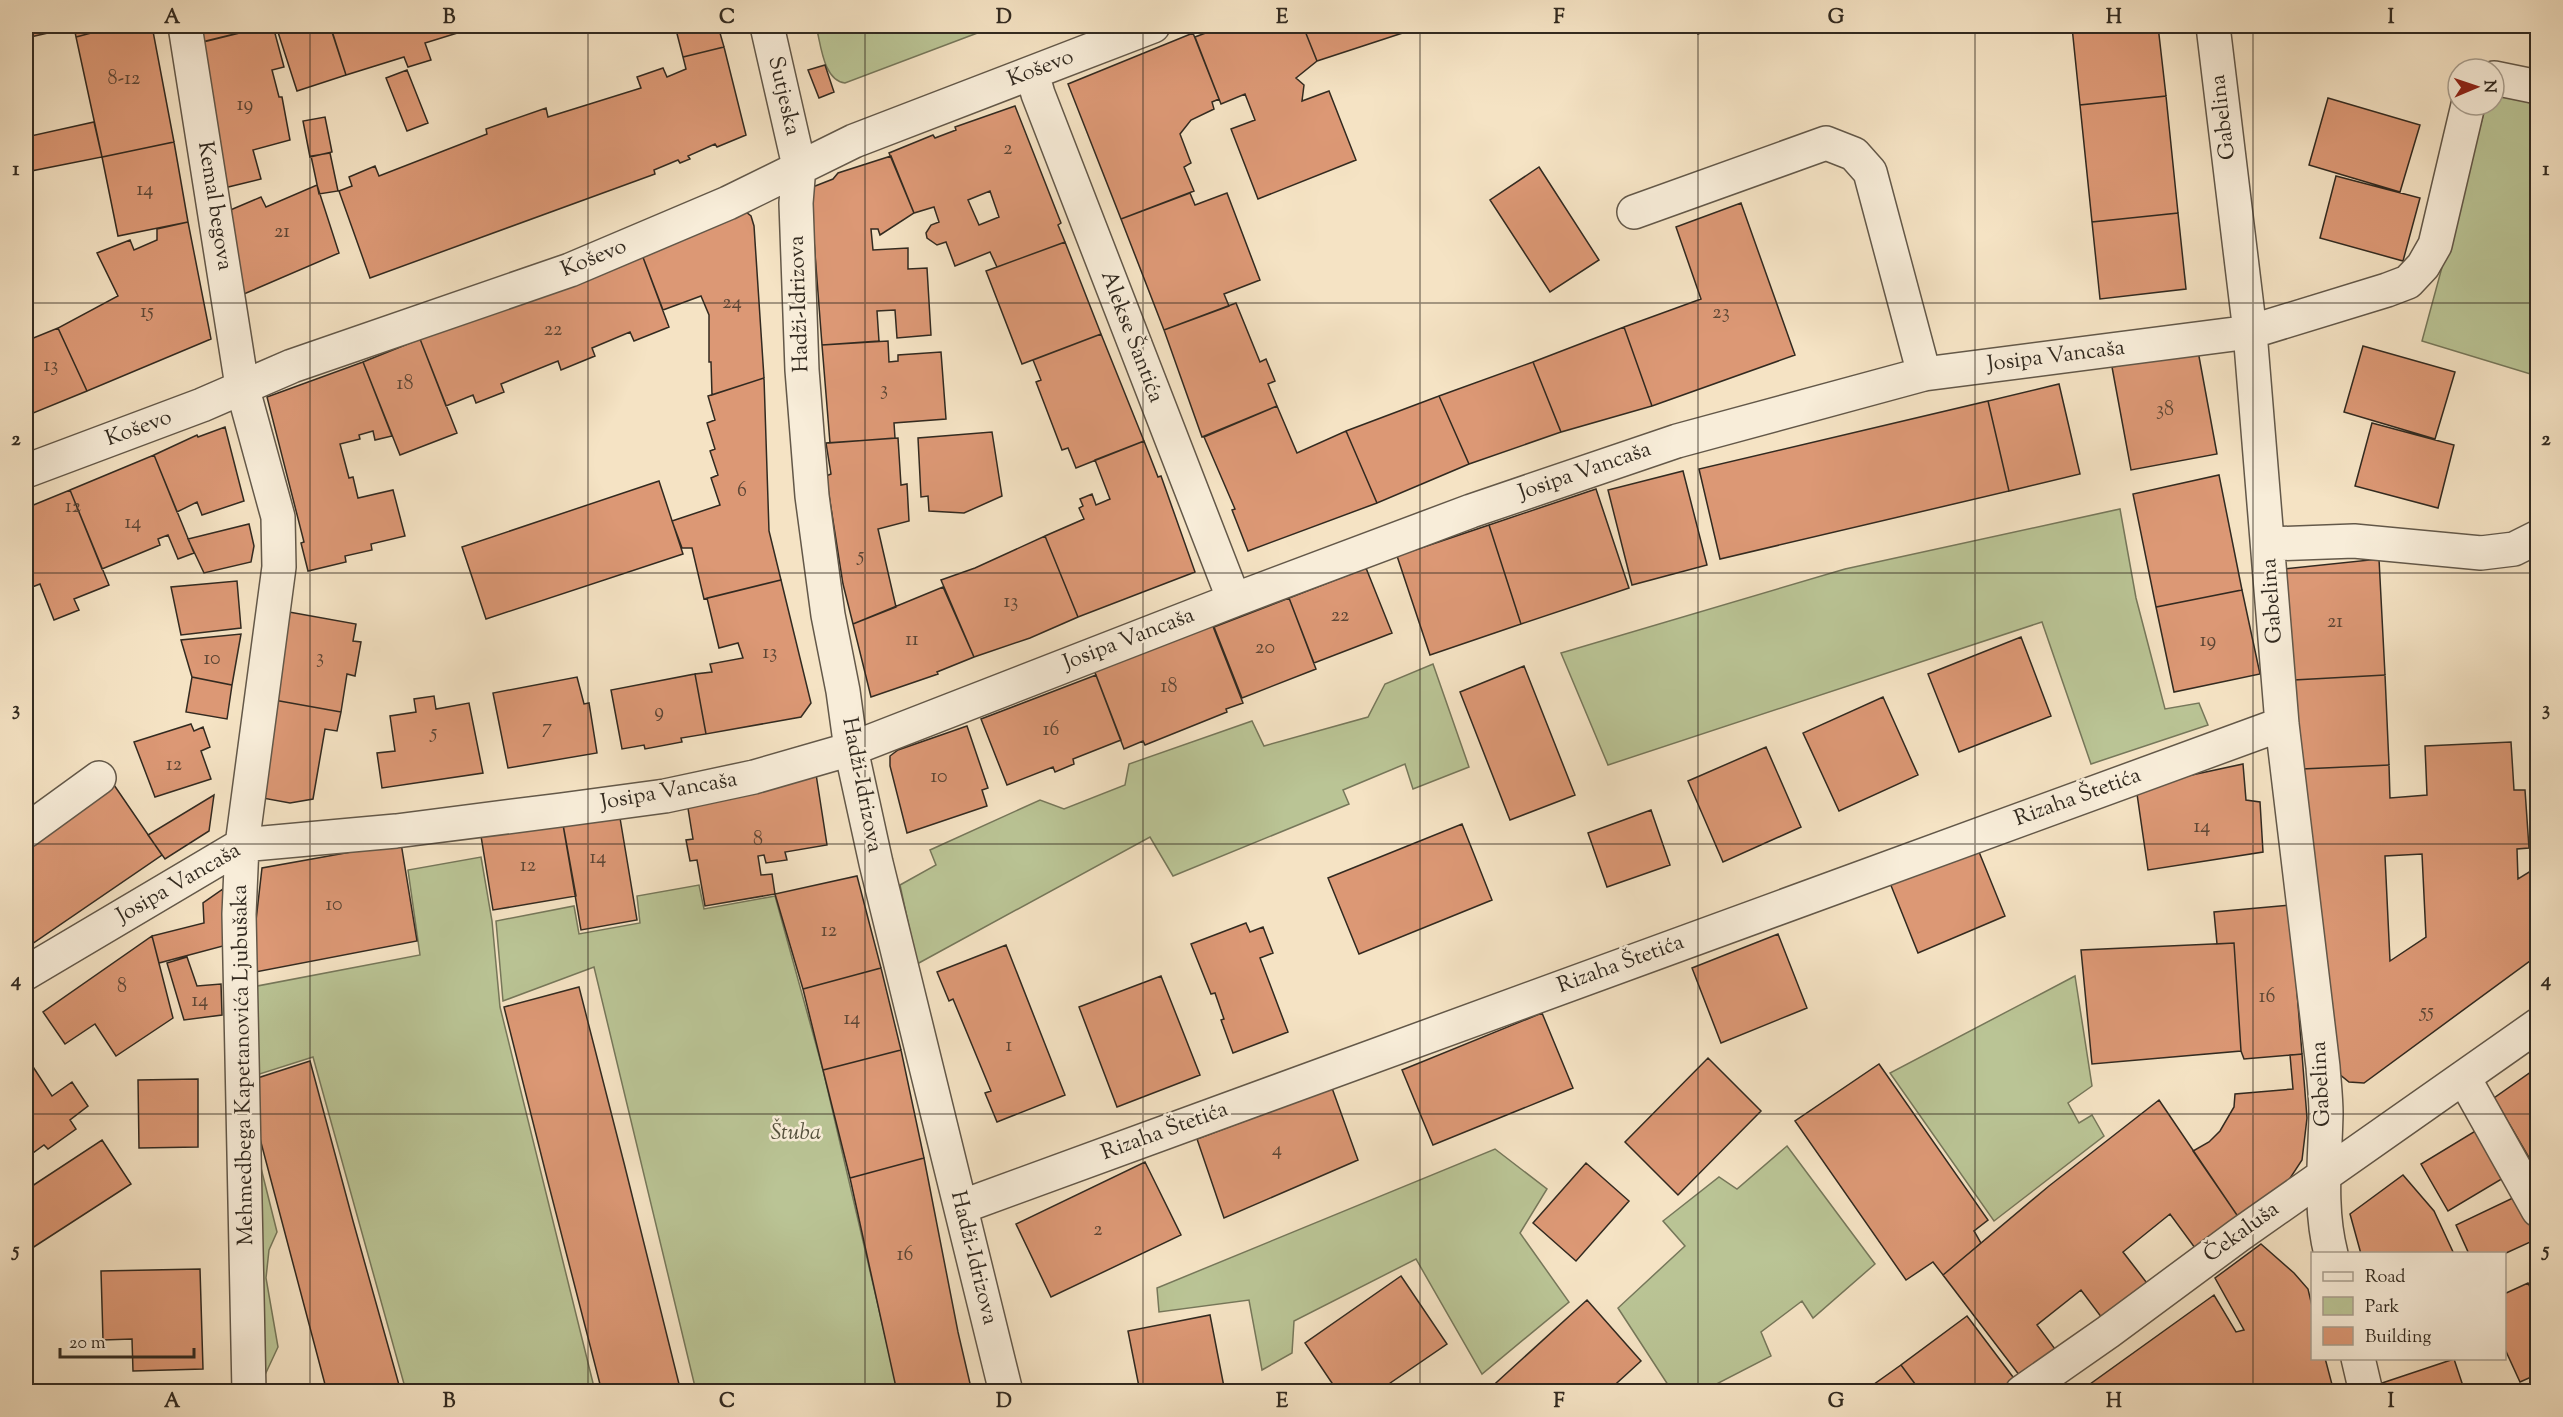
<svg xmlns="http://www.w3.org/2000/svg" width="2563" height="1417" viewBox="0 0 2563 1417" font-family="'Sorts Mill Goudy',serif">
<rect width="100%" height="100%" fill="#f5e3c4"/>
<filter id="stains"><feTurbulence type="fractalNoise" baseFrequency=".00333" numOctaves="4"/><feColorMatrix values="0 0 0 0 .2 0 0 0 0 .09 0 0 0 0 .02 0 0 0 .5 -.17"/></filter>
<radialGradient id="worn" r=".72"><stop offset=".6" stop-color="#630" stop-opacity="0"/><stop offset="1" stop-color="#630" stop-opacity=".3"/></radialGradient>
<path fill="#bac495" stroke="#76775a" stroke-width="1.5" d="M816,26H996L845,83C823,80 821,44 816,26Z
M2494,92L2537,105V376L2422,341L2486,105H2494Z
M2120,509L2136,598L2165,709L2199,703L2208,725L2091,764L2042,622L1608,765L1561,653L1845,569Z
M1433,664L1469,767L1413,789L1405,764L1343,790L1349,804L1173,876L1150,837L917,964L900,885L936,865L930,850L1040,800L1064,809L1125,785L1129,764L1252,721L1264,746L1368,717L1385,684Z
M481,857L492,921L500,1007L595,1391H406L313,1057L250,1077L252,987L420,955L408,870Z
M699,885L704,909L775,896L823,1070L898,1391H696L594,967L503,1001L496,921L574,906L579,934L640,923L637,896Z
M2075,976L2092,1086L2068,1103L2079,1123L2092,1115L2104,1136L1994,1221L1890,1073Z
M1787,1146L1875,1264L1813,1318L1802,1301L1761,1332L1771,1356L1703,1391H1672L1618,1308L1685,1246L1663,1221L1719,1177L1737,1189Z
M1495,1149L1547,1189L1520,1233L1569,1302L1482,1374L1416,1259L1294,1321L1292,1353L1262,1370L1249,1300L1159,1312L1157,1288Z
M257,1152L277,1232L269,1250L266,1278L278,1347L257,1392Z"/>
<path fill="#dc9875" stroke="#322a20" stroke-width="1.5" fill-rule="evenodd" d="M26,26H93L95,32L76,37L74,27L26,38Z
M93,26H152L174,142L102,157L76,37L95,32Z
M191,26H268L195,44Z
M268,26H273L284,67L272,70L279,97H282L290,140L253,150L261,179L224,188L193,44Z
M276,26H330L346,75L297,91Z
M350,26H480L425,43L431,60L408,67L404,57L346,75L332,31Z
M629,26H659L631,33Z
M675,26H718L724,47L683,57Z
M1224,26H1303L1317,61L1296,78L1304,85L1302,101L1329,91L1356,160L1258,199L1231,129L1255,120L1245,94L1221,104L1195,37Z
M1303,26H1424L1317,61Z
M1695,26H1718L1698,34Z
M2087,26H2158L2166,96L2080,105L2072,27Z
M2501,26H2538V34Z
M1193,33L1219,99L1212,102L1214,109L1191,120L1180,134L1191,163L1184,167L1194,191L1121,219L1068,84Z
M724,47L746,135L717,147L715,144L688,156L690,159L680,163L678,160L654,170L655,174L370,278L339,191L352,186L349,177L375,166L379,176L487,134L486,129L546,108L548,117L641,88L637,77L663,68L667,77L686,69L683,57Z
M825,65L834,92L819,98L808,70Z
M407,70L428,123L407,131L386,78Z
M2166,96L2178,213L2092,222L2080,105Z
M2328,98L2420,125L2400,192L2309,165Z
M1015,106L1061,223L1058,225L1065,242L997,267L990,252L955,266L946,242L937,245L927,238L926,233L931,225L939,222L934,207L914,213L889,153L933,135L935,138L956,130L955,127ZM990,191L999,217L979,225L968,200Z
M325,117L332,152L310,157L303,121Z
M94,122L102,157L26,172V137Z
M174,142L188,222L118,236L102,157Z
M330,153L338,191L319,194L311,156Z
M891,156L914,213L880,235L878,229H871L873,250L908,248V269L927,268L931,335L897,338L895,310L877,311L879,341L822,345L810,188L833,179L838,173Z
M1539,167L1599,260L1550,292L1490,200Z
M2336,176L2420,198L2403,261L2320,238Z
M317,185L339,253L244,294L228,211L261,197L266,207Z
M1190,193L1195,205L1227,193L1260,280L1224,294L1229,306L1164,330L1121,219Z
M1741,203L1795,355L1652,406L1624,327L1701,299L1676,227Z
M746,212L751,216L754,226L764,378L712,395L711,362H709V315L701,296L663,310L641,252Z
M2178,213L2186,289L2100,299L2092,222Z
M188,222L211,339L87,391L58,328L118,296L97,253L130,240L134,250L157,240V229Z
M1065,242L1101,334L1022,364L986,271Z
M641,252L669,327L634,341L630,332L592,348L595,356L561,370L558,361L501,384L504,392L476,403L473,395L446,406L420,339Z
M1236,303L1260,362L1266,359L1275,381L1268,384L1277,406L1202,437L1164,330Z
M1624,327L1652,406L1561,432L1533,362Z
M58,328L87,391L26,416V341Z
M1101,334L1144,441L1076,468L1068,448L1062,450L1036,382L1041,380L1033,360Z
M420,339L457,433L400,455L363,362Z
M888,341L889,362L898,361V355L941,352L946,419L894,423L895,438L830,443L822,345Z
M2363,346L2455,372L2435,439L2344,412Z
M2198,351L2217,454L2131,470L2112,367Z
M363,362L392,436L375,440L373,431L359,435L360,439L340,444L349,478L353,477L358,498L393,490L405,536L371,544L372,550L345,556L346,562L308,571L301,543L304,542L267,397Z
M1533,362L1561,432L1469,464L1439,396Z
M764,378L769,531L781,580L704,599L692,548H682L672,521L720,505L711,478L718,475L710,451L715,449L707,423L715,420L708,396Z
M2059,384L2080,474L2009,491L1988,401Z
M1439,396L1469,464L1377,503L1346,431Z
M1988,401L2009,491L1720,559L1699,469Z
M1277,406L1297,453L1346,431L1377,503L1248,551L1232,510L1235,509L1204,437Z
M2372,423L2454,445L2438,508L2355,486Z
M225,427L244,501L202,515L197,502L177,512L154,455L197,435L198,437Z
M992,432L1002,496L964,513L929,511L928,496L921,497L918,438Z
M898,438L901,485L907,484L909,521L878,529L896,607L853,624L843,584L826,476L831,474L826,443Z
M1144,441L1158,477L1161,476L1195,572L1078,617L1045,536L1084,519L1079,508L1083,506L1080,499L1092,494L1096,505L1110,499L1095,460Z
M154,455L194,553L178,559L168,535L158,539L160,545L102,569L70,490Z
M1683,471L1707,565L1632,585L1608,490Z
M2219,475L2242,590L2156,607L2133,494Z
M659,481L683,554L486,619L462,547Z
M1596,489L1629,588L1521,624L1489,525Z
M70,490L109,585L74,599L79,610L54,620L40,584L27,589L26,585V508Z
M249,524L254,546L251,562L204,573L188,539Z
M1489,525L1521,624L1430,655L1397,556Z
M1045,536L1078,617L1030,638L974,657L941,580L975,568Z
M2379,559L2385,675L2294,680L2283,569Z
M1366,568L1392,633L1314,663L1289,598Z
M781,580L811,703L801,717L706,734L695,674L712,672L710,664L743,658L738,643L719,648L707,598Z
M237,581L241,628L181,635L171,587Z
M943,587L974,657L937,672L938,674L871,697L853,624Z
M2242,590L2260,674L2174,692L2156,607Z
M1289,598L1316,669L1242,698L1214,627Z
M289,612L356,624L353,641L361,642L355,676L347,674L341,712L274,700Z
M1212,624L1243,703L1226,709L1227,712L1145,745L1143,741L1124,749L1094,670Z
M241,634L232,685L192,677L181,640Z
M2021,637L2051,716L1959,752L1928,674Z
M1524,666L1575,795L1510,820L1460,692Z
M695,674L706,734L681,738L682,742L645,749L644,745L622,749L611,690Z
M1096,675L1121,740L1073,759L1074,764L1055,772L1053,767L1007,785L981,719Z
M2385,675L2389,765L2302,769L2294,680Z
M192,677L232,685L227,719L186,712Z
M577,677L584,704L589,703L597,753L508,768L493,693Z
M434,696L436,709L469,703L483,773L382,788L377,753L395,751L390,716L416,712L414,699Z
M1883,697L1918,775L1839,811L1803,733Z
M274,700L341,712L337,731L325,729L313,799L290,803L257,797Z
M191,724L194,731L203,727L210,747L201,751L211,779L155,797L134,742Z
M967,726L988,788L982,790L987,806L907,833L890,766V756L898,750Z
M2511,742L2514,790H2525L2529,848L2517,849L2518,879L2534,869L2538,874V955L2364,1083L2349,1082L2338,1073L2302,769L2389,765L2390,798L2427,795L2425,746ZM2422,854L2426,937L2390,961L2385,856Z
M1766,747L1801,827L1723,862L1688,781Z
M2243,764L2246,800L2260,802L2263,852L2148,870L2136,787Z
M816,774L827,845L785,852L787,860L766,863L764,855L758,856L761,875L772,874L775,894L705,906L697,860L690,861L686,840L693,839L686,796Z
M114,785L162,855L26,948V845Z
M214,795L209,831L165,859L148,835Z
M1651,810L1670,865L1607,887L1588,833Z
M619,812L637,920L581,930L562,819Z
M562,819L576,896L493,910L481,836Z
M1462,824L1492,900L1359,954L1328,878Z
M401,843L417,941L250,973L262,868Z
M1977,847L2005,916L1918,953L1890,883Z
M857,876L881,968L803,989L775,894Z
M223,889V946L159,963L152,936L204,923L203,903Z
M2290,905L2302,1054L2244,1059L2241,1051L2234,943L2217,944L2214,912Z
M1246,923L1250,932L1263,927L1273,953L1260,958L1288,1032L1233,1053L1221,1020L1224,1019L1215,993L1211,994L1191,944Z
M1778,934L1807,1008L1721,1043L1692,968Z
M152,936L173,1018L116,1056L95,1024L65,1044L43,1012Z
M2234,943L2241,1051L2092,1064L2081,950Z
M1006,945L1065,1095L997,1122L985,1093L991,1091L953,999L949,1001L937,972Z
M187,957L197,986L221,984L222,1015L184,1020L167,963Z
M881,968L901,1050L823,1070L803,989Z
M1161,976L1200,1075L1117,1107L1079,1007Z
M579,987L624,1163L681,1392H602L548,1182L504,1007Z
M1542,1013L1573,1088L1433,1145L1402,1070Z
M901,1050L924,1158L850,1178L823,1070Z
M2302,1054L2307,1118L2302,1160L2285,1186L2239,1218L2193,1151L2209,1142L2220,1131L2234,1107L2235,1094L2293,1089L2290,1055Z
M26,1056L52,1096L72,1082L88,1106L70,1120L76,1129L48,1149L44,1145L26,1158Z
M1708,1058L1761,1111L1678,1195L1625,1142Z
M310,1061L353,1221L401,1392H327L245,1082Z
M1879,1064L1988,1220L1974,1231L1981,1243L1943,1275L1933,1262L1906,1280L1795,1121Z
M2538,1067V1173L2494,1098Z
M198,1079V1147L139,1148L138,1080Z
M1332,1088L1358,1160L1224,1218L1197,1139Z
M2159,1100L2239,1218L2195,1248L2170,1214L2123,1252L2150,1287L2105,1322L2081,1290L2037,1325L2061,1357L2026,1384L1943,1275L2049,1186Z
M2477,1130L2505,1177L2448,1211L2421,1164Z
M102,1140L131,1184L26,1252V1190Z
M924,1158L958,1332L972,1392H897L850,1178Z
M1145,1162L1181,1235L1051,1297L1016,1224Z
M1586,1163L1629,1201L1576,1261L1533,1223Z
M2403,1175L2434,1211L2454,1254H2361L2350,1214Z
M2517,1196L2537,1239L2504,1254H2469L2456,1225Z
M2261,1244L2294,1273L2308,1289L2312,1306V1358H2325L2334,1392H2079L2214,1295L2236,1332L2244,1330L2215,1278Z
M200,1269L203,1369L133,1371L132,1339L103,1340L101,1271Z
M1401,1276L1447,1344L1377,1392H1338L1305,1343Z
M2528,1283L2538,1304V1374L2520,1382L2504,1347V1294Z
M1587,1300L1641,1361L1607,1392H1486Z
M1210,1315L1225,1392H1140L1128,1331Z
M1967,1316L2016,1381L2003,1392H1921L1901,1365Z
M2454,1359L2465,1392H2378L2376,1385Z
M1901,1365L1921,1392H1863Z"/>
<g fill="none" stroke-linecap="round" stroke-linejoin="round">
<g stroke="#635849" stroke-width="36">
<path id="minor" d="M185,26L242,386L278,517L279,567L242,845L239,914L249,1392
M767,26L799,166L796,203L802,370L812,496L828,615L843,691L851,749L876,863L1006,1392
M2213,26L2250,332L2282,724L2323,1067C2324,1082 2326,1098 2326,1114C2325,1161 2319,1207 2331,1254
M1032,73L1038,94L1234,600
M2494,78L2538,87
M1634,212L1826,143L1854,154L1870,172L1924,374
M26,471L202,405L292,366L570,270L728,203L854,141L1153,26
M2269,544L2354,541L2481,553L2514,549L2538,537
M26,831L99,778
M26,973L242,845L396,831L561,810L665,796L754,777L851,749L1234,600L1471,511L1677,441L1924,374L2250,332L2387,290L2408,282L2423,266L2435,245L2468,105
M2464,1078L2538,1210
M961,1207L2282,724
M2358,1358L2366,1392
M2022,1392L2108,1332L2239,1235L2538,1025"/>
</g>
<use href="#minor" stroke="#f8edd9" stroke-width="33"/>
</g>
<path fill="none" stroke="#322a20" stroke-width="1.5" stroke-opacity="0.55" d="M310,26V1392M588,26V1392M865,26V1392M1143,26V1392M1420,26V1392M1698,26V1392M1975,26V1392M2253,26V1392M26,303H2538M26,573H2538M26,844H2538M26,1114H2538"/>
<g text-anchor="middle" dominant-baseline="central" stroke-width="5" stroke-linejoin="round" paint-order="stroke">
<g font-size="20" fill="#5c4635">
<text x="124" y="79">8-12</text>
<text x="245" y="105">19</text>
<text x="1008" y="149">2</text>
<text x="145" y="190">14</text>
<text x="282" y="232">21</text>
<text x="732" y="303">24</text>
<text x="147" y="312">15</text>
<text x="1721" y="313">23</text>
<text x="553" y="330">22</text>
<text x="51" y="366">13</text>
<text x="405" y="384">18</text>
<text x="884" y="390">3</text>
<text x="2165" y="410">38</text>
<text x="742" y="491">6</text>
<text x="73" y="507">12</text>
<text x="133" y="523">14</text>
<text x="861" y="556">5</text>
<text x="1011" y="602">13</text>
<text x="1340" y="616">22</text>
<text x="2335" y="622">21</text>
<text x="912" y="640">11</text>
<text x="2208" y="641">19</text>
<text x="1265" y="648">20</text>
<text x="770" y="653">13</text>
<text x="320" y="658">3</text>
<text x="212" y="659">10</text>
<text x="1169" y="687">18</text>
<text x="659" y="712">9</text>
<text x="547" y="728">7</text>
<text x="1051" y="730">16</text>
<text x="434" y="733">5</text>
<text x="174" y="765">12</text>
<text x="939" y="777">10</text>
<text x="2202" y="827">14</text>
<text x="758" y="840">8</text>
<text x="598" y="858">14</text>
<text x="528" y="866">12</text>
<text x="334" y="905">10</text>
<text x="829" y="931">12</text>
<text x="122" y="987">8</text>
<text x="2267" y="997">16</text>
<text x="200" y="1001">14</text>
<text x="2427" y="1012">55</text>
<text x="852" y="1019">14</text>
<text x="1009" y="1046">1</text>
<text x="1277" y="1150">4</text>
<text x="1098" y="1230">2</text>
<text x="905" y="1255">16</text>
</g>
<g font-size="22" fill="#322a20" stroke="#f8edd9">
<text transform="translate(1041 69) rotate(-21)">Koševo</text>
<text transform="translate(783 96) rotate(77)">Sutjeska</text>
<text transform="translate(2224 117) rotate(-97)">Gabelina</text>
<text transform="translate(214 206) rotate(81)">Kemal begova</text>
<text transform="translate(594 259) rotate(-22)">Koševo</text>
<text transform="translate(800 304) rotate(-92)">Hadži-Idrizova</text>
<text transform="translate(1131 337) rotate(69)">Alekse Šantića</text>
<text transform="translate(2056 357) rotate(-7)">Josipa Vancaša</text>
<text transform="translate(139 429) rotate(-20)">Koševo</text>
<text transform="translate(1585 472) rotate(-19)">Josipa Vancaša</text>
<text transform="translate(2273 601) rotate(-94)">Gabelina</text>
<text transform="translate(1129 640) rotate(-21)">Josipa Vancaša</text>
<text transform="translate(861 785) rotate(79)">Hadži-Idrizova</text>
<text transform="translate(669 792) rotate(-10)">Josipa Vancaša</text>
<text transform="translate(2078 798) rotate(-20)">Rizaha Štetića</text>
<text transform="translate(179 884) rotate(-30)">Josipa Vancaša</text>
<text transform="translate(1621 965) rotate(-20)">Rizaha Štetića</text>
<text transform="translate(244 1065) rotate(-91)">Mehmedbega Kapetanovića Ljubušaka</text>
<text transform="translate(2322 1084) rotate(-93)">Gabelina</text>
<text transform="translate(1165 1132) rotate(-20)">Rizaha Štetića</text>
<text transform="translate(2242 1233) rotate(-36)">Čekaluša</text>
<text transform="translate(973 1258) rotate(76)">Hadži-Idrizova</text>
</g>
<g font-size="22" font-style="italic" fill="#54503d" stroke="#f8edd9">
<text x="796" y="1134">Štuba</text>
</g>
</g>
<rect width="2563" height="1417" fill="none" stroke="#f5e3c4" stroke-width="66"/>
<rect x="2311" y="1252" width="195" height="108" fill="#f8edd9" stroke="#a99f8f" stroke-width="1.5"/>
<rect x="2323" y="1272" width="30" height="9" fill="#f8edd9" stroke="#a99f8f" stroke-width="1.5"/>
<text x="2365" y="1282" font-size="18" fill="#322a20">Road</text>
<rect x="2323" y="1297" width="30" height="18" fill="#bac495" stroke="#a99f8f" stroke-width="1.5"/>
<text x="2365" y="1312" font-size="18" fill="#322a20">Park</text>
<rect x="2323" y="1327" width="30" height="18" fill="#dc9875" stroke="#a99f8f" stroke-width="1.5"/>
<text x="2365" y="1342" font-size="18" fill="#322a20">Building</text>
<g transform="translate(2476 87) rotate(88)"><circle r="28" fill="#f8edd9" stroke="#a99f8f" stroke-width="1.5"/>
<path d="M0-4.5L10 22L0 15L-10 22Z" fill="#8f2418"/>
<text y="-9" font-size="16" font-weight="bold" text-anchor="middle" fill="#322a20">N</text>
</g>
<path d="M60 1348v9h134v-9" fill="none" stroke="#322a20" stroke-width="3"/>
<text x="69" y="1348" font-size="18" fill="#322a20" stroke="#f8edd9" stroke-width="4.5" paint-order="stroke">20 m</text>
<rect x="33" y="33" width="2497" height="1351" fill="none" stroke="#322a20" stroke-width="2"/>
<g font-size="20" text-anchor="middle" font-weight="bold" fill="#322a20">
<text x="172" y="23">A</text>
<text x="449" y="23">B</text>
<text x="727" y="23">C</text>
<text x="1004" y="23">D</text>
<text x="1282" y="23">E</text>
<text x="1559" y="23">F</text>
<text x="1836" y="23">G</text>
<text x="2114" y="23">H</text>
<text x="2391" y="23">I</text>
<text x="16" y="175">1</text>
<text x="2546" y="175">1</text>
<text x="16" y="445">2</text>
<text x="2546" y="445">2</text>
<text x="16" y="715">3</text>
<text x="2546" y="715">3</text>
<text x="16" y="986">4</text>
<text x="2546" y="986">4</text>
<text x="16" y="1256">5</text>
<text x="2546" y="1256">5</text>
<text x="172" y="1407">A</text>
<text x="449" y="1407">B</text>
<text x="727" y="1407">C</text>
<text x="1004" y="1407">D</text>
<text x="1282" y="1407">E</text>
<text x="1559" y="1407">F</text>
<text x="1836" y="1407">G</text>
<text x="2114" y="1407">H</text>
<text x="2391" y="1407">I</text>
</g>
<rect width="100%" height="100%" filter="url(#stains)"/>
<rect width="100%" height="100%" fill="url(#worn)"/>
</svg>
